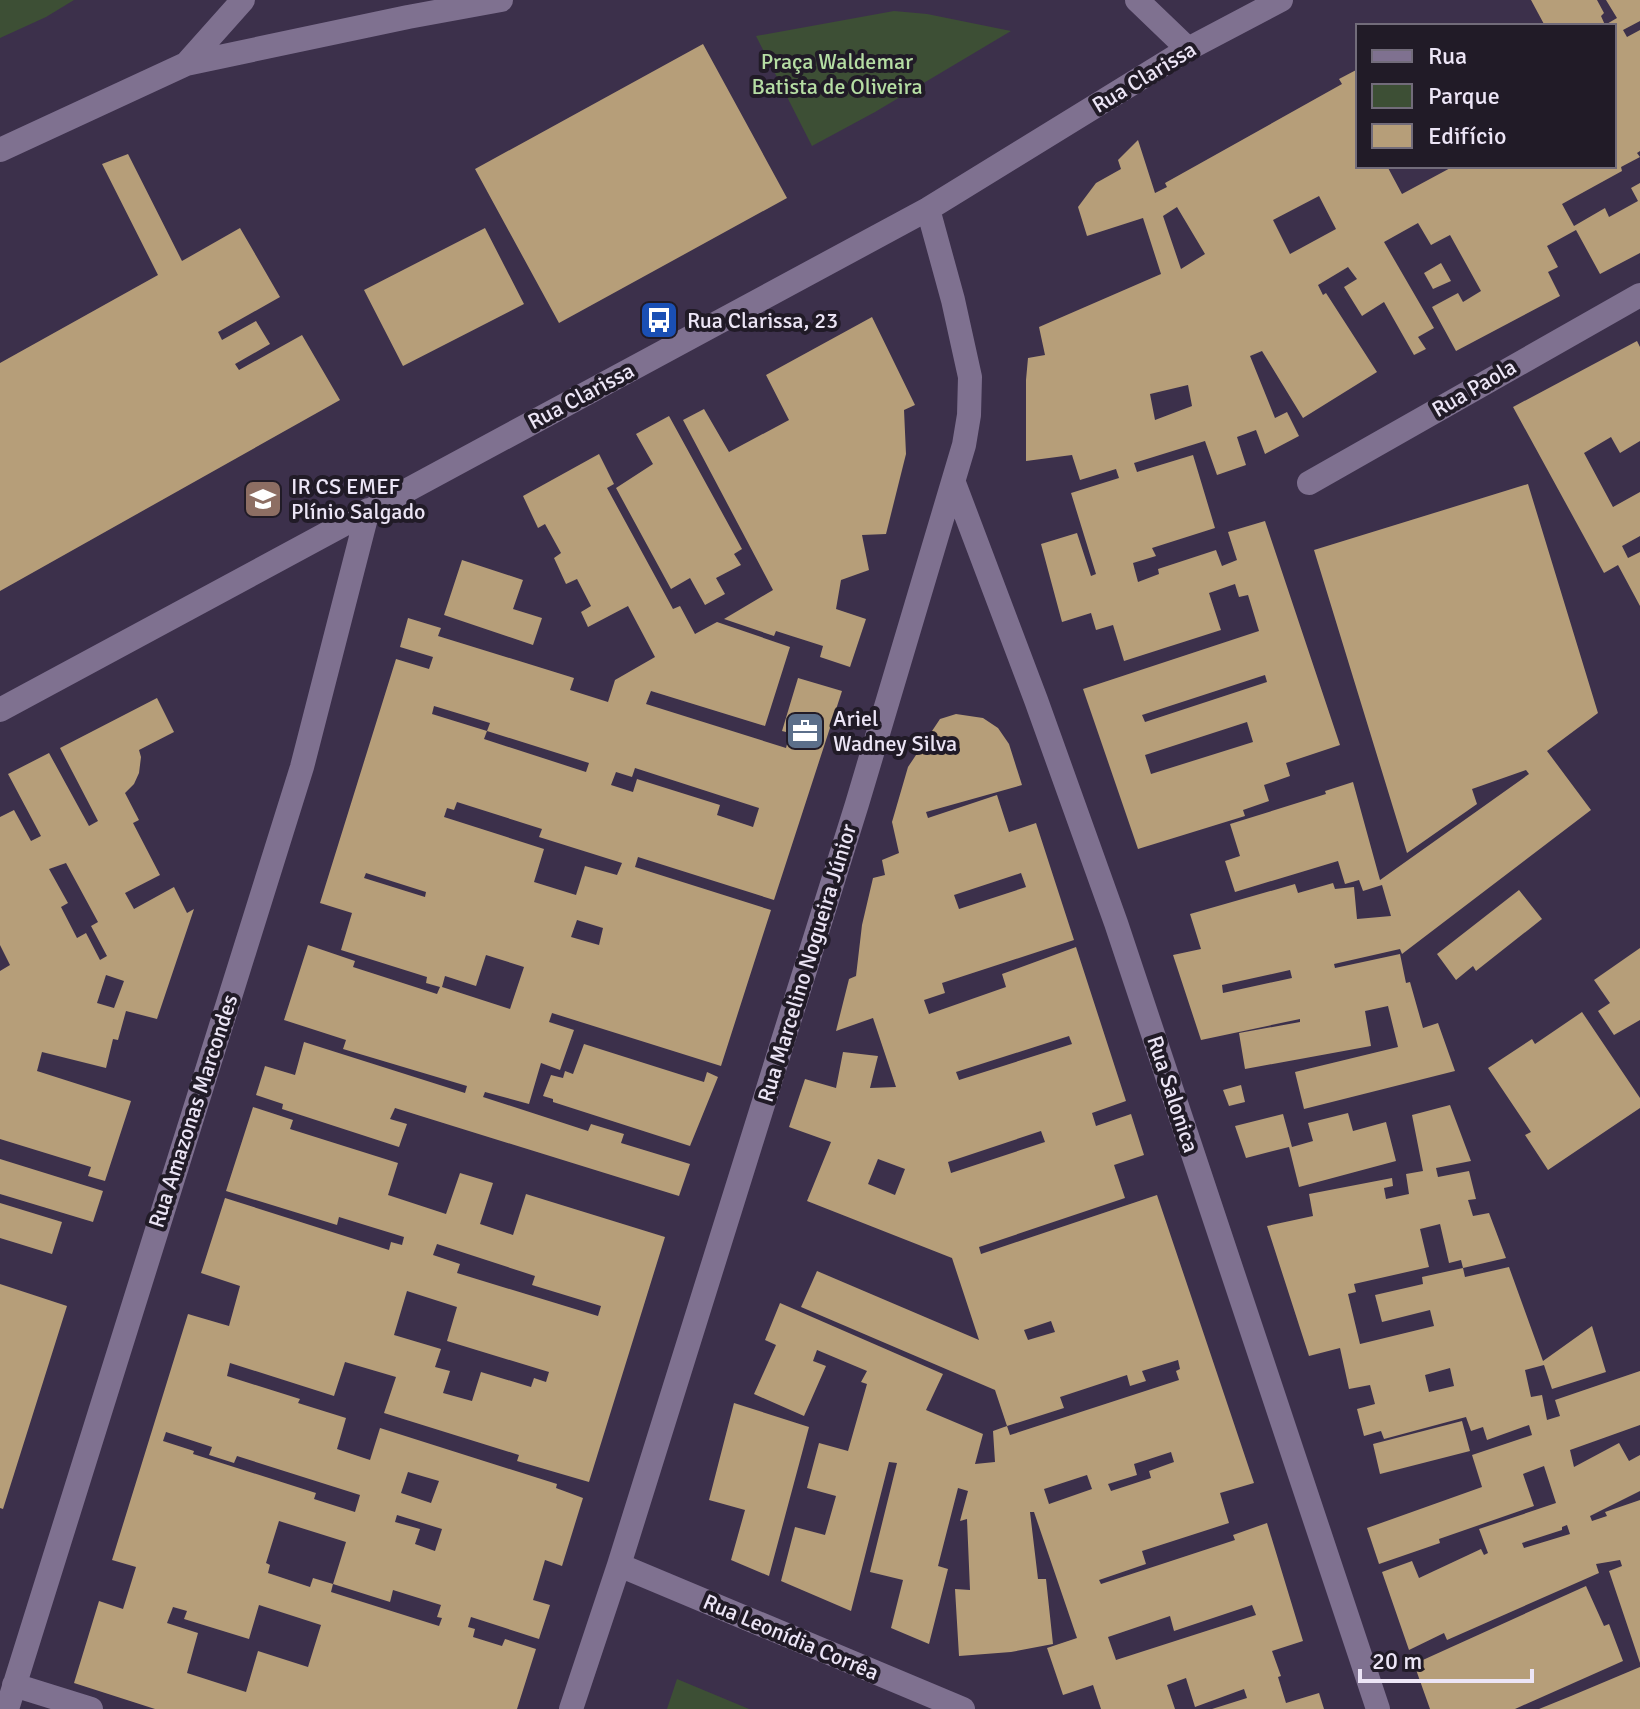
<svg xmlns="http://www.w3.org/2000/svg" width="1640" height="1709" viewBox="0 0 1640 1709" font-family="Signika,sans-serif">
<rect width="100%" height="100%" fill="#3c304b"/>
<path fill="#3d4f35" d="M0,0H74L46,17L0,38Z
M894,11L927,14L1011,31L875,112L812,146L756,36Z
M677,1679L749,1709H667Z"/>
<path fill="#b69e79" fill-rule="evenodd" d="M1531,0H1597L1604,13L1601,16L1605,25L1617,18L1606,0H1640V21L1623,30L1627,37L1640,30V151L1637,153L1640,157L1621,167L1622,171L1562,204L1574,226L1605,208L1609,217L1638,201L1631,188L1640,183V253L1600,274L1576,230L1547,246L1558,267L1548,272L1560,296L1456,351L1432,307L1458,293L1463,302L1481,291L1450,235L1431,245L1418,223L1384,242L1434,328L1418,337L1426,349L1414,355L1384,302L1362,316L1344,287L1357,279L1348,267L1318,285L1323,295L1326,293L1377,372L1303,418L1262,351L1250,356L1275,418L1287,412L1299,436L1265,454L1256,430L1237,437L1246,465L1217,475L1205,441L1134,463L1137,472L1193,455L1215,528L1152,548L1156,556L1133,563L1138,582L1159,574L1158,569L1216,550L1222,566L1237,560L1228,532L1265,521L1340,745L1286,763L1290,776L1264,785L1269,801L1243,810L1245,816L1138,849L1083,689L1259,631L1248,595L1239,597L1235,584L1209,593L1221,630L1124,661L1113,625L1096,630L1091,613L1062,622L1041,544L1077,533L1091,576L1096,574L1071,493L1119,478L1116,469L1080,480L1072,455L1026,461V380L1028,358L1045,355L1039,327L1161,274L1143,218L1087,236L1078,207L1096,183L1121,169L1118,160L1138,140L1155,193L1167,187L1165,183L1342,84L1339,79L1358,69V166H1387L1402,194L1454,166H1614V26H1545ZM1319,196L1336,229L1290,254L1273,220ZM1177,207L1205,254L1181,269L1163,216ZM1188,385L1192,406L1155,420L1150,394ZM1265,675L1267,682L1145,722L1142,715ZM1247,722L1253,742L1151,774L1145,755Z
M703,44L787,198L559,323L475,169Z
M128,154L182,261L240,228L280,297L218,332L222,340L256,321L270,344L235,364L239,370L302,335L340,400L0,591V363L158,275L102,164Z
M485,228L524,304L403,366L364,290Z
M1441,263L1451,281L1433,289L1424,273Z
M872,317L915,405L904,410L906,454L886,534L862,535L869,570L841,580L836,609L866,619L850,667L820,657L823,646L776,631L774,636L724,619L773,590L683,420L704,409L729,452L789,420L766,375Z
M1637,341L1640,347V441L1620,453L1611,437L1584,453L1613,507L1640,492V536L1622,546L1628,558L1640,552V606L1618,565L1604,573L1513,407Z
M669,416L742,549L734,554L741,565L716,578L725,594L705,605L690,578L671,589L616,488L653,464L636,434Z
M599,454L614,484L607,488L673,609L680,606L695,634L717,622L790,647L765,726L651,691L646,704L786,748L790,733L782,731L798,678L842,691L774,900L638,857L635,867L771,910L721,1066L552,1013L549,1022L574,1030L560,1070L541,1063L529,1104L485,1092L483,1097L588,1131L591,1124L624,1134L621,1143L690,1164L679,1196L395,1108L390,1119L407,1124L399,1147L282,1109L283,1104L256,1095L265,1066L295,1075L304,1042L465,1093L467,1086L343,1049L346,1040L284,1020L308,945L355,961L353,967L437,994L440,987L426,983L427,977L341,950L352,913L320,903L396,659L429,669L433,657L400,647L408,618L441,628L438,636L574,678L570,690L608,702L615,680L655,657L628,606L588,627L581,612L591,606L577,579L566,584L554,558L561,553L545,524L538,528L523,496ZM434,706L490,723L487,731L589,763L586,772L484,739L487,731L432,714ZM635,768L759,808L753,827L717,815L720,805L637,779L633,792L611,785L616,772L632,777ZM457,802L542,829L539,837L622,863L617,875L585,866L576,895L534,882L544,849L444,817L447,808L454,810ZM366,873L426,892L425,897L364,878ZM577,920L603,928L599,945L571,937ZM486,955L524,967L510,1009L442,987L445,976L476,986Z
M1528,484L1598,713L1547,751L1591,810L1402,954L1400,949L1334,964L1335,968L1400,954L1406,983L1410,982L1423,1028L1438,1023L1455,1071L1304,1109L1295,1072L1398,1047L1388,1006L1365,1011L1371,1046L1245,1069L1239,1033L1300,1022V1019L1201,1040L1173,955L1201,949L1190,914L1295,884L1298,893L1333,883L1335,889L1354,887L1357,919L1391,916L1382,885L1363,891L1359,880L1345,884L1338,861L1235,892L1225,861L1240,856L1230,824L1326,794L1325,791L1353,782L1380,880L1529,774L1526,770L1472,789L1477,804L1407,853L1314,550ZM1290,970L1292,978L1223,993L1222,985Z
M462,560L523,580L513,609L542,618L533,645L444,615Z
M157,698L174,732L139,750L141,757L139,773L134,784L125,793L139,820L133,823L160,875L125,893L134,909L174,887L187,913L194,909L157,1019L126,1011L118,1040L113,1039L106,1068L42,1052L37,1071L131,1101L105,1181L88,1176L91,1167L0,1139V971L10,965L0,945V817L14,810L31,841L41,836L8,774L49,753L89,826L98,821L60,748ZM66,863L98,922L91,926L107,956L100,960L86,933L77,938L61,907L68,903L49,869ZM106,975L124,981L114,1008L97,1003Z
M956,714L983,718L998,728L1009,744L1022,785L926,812L928,818L997,795L1009,832L1036,823L1074,940L942,983L945,993L924,1000L929,1014L1006,987L1002,974L1076,947L1126,1101L1092,1113L1096,1126L1131,1114L1144,1155L1114,1165L1125,1198L979,1247L981,1254L1157,1195L1254,1483L1220,1493L1229,1523L1142,1551L1146,1564L1099,1580L1101,1584L1235,1540L1233,1535L1267,1523L1303,1641L1272,1651L1281,1676L1278,1677L1286,1703L1319,1693L1324,1709H1212L1247,1698L1244,1689L1195,1707L1186,1678L1167,1685L1175,1709H1101L1093,1685L1063,1695L1047,1648L1077,1638L1034,1512H1030L1038,1579H1046L1053,1644L1011,1652L959,1656L955,1589L970,1590L967,1519L960,1521L968,1491L958,1488L938,1566L948,1569L929,1644L891,1628L903,1580L870,1572L897,1463L889,1462L851,1611L781,1581L795,1527L825,1535L836,1496L807,1488L819,1443L848,1451L867,1384L861,1382L867,1371L817,1350L813,1361L826,1366L804,1416L754,1394L776,1345L765,1340L780,1303L943,1374L926,1410L983,1434L975,1464L995,1462L993,1431L1007,1426L1010,1435L1179,1380L1176,1371L1180,1369L1178,1360L1142,1371L1146,1381L1130,1386L1127,1375L1060,1397L1064,1408L1007,1426L995,1390L801,1307L817,1271L979,1340L952,1258L807,1201L831,1142L789,1127L805,1079L836,1088L843,1052L878,1056L870,1088L896,1087L873,1018L836,1031L849,979L856,976L862,925L873,878L885,875L882,860L899,853L892,822L908,767L940,719ZM1021,873L1026,887L959,909L954,895ZM1069,1036L1072,1044L959,1080L956,1072ZM1041,1131L1045,1142L951,1173L948,1162ZM878,1159L905,1169L895,1195L868,1184ZM1051,1321L1055,1332L1028,1340L1024,1330ZM1171,1452L1174,1462L1149,1471L1151,1478L1111,1491L1108,1484L1137,1475L1134,1464ZM1087,1475L1092,1489L1049,1504L1044,1489ZM1252,1605L1256,1615L1116,1660L1108,1637L1170,1616L1174,1631Z
M1519,890L1542,919L1476,971L1473,966L1456,980L1437,954Z
M1640,948V1020L1614,1035L1598,1011L1610,1003L1594,980Z
M1582,1012L1640,1098V1108L1548,1170L1525,1135L1531,1132L1488,1068L1532,1039L1535,1044Z
M584,1044L704,1082L707,1072L718,1077L690,1146L553,1102V1099L543,1096L551,1075L563,1078L565,1071L573,1074Z
M1241,1085L1245,1102L1229,1106L1223,1090Z
M1450,1105L1471,1161L1436,1168L1438,1177L1469,1171L1476,1199L1468,1200L1473,1216L1489,1213L1506,1258L1463,1268L1465,1277L1509,1267L1543,1361L1592,1326L1606,1372L1552,1389L1544,1365L1525,1370L1531,1397L1542,1395L1547,1420L1560,1416L1555,1400L1640,1371V1425L1570,1450L1574,1467L1619,1443L1629,1461L1640,1455V1491L1590,1516L1592,1521L1607,1516L1605,1512L1640,1500V1663L1609,1571L1622,1566L1620,1560L1596,1564L1599,1573L1447,1640L1444,1633L1409,1650L1382,1572L1412,1561L1419,1578L1481,1549L1484,1555L1488,1553L1479,1529L1556,1503L1544,1466L1523,1474L1534,1506L1439,1539L1440,1543L1379,1564L1367,1528L1482,1487L1472,1455L1532,1435L1529,1425L1487,1440L1483,1427L1471,1431L1466,1417L1384,1439L1381,1431L1364,1436L1357,1409L1375,1404L1370,1385L1349,1389L1340,1348L1309,1356L1267,1226L1313,1216L1309,1194L1392,1178L1393,1186L1384,1188L1386,1199L1409,1194L1406,1174L1423,1171L1412,1115ZM1440,1224L1449,1263L1461,1260L1463,1268L1422,1277L1423,1284L1375,1295L1382,1322L1430,1310L1434,1326L1360,1344L1348,1294L1356,1292L1354,1284L1429,1267L1420,1229ZM1450,1368L1454,1386L1429,1392L1425,1375ZM1567,1525L1570,1534L1524,1548L1522,1543L1562,1530V1527Z
M253,1107L293,1120L290,1129L398,1163L388,1195L446,1214L460,1173L493,1183L480,1224L513,1235L526,1194L665,1237L589,1482L517,1461L519,1455L384,1413L396,1377L345,1362L334,1396L230,1363L227,1376L300,1399L298,1403L346,1418L337,1449L370,1460L380,1428L557,1484L556,1488L583,1498L562,1566L545,1560L533,1600L550,1605L539,1639L471,1617L468,1627L475,1629L473,1637L502,1646L505,1639L536,1649L517,1709H155L74,1683L99,1601L123,1609L136,1567L112,1560L188,1314L229,1326L240,1286L201,1273L225,1198L389,1250L391,1242L402,1245L404,1237L339,1217L337,1225L226,1191ZM437,1244L535,1276L532,1285L601,1306L598,1316L457,1273L460,1264L433,1255ZM407,1291L457,1307L447,1341L549,1372L546,1382L534,1378L531,1387L481,1372L472,1401L443,1393L450,1371L435,1367L441,1349L394,1335ZM166,1432L212,1447L209,1455L234,1463L237,1456L360,1495L355,1512L314,1499L316,1493L193,1454L194,1451L163,1441ZM408,1472L439,1481L431,1503L401,1493ZM397,1515L442,1529L435,1551L415,1544L420,1529L395,1522ZM279,1521L346,1542L333,1584L313,1578L310,1587L268,1573L270,1565L266,1563ZM333,1584L390,1602L393,1590L441,1605L437,1617L442,1618L439,1626L331,1592ZM259,1605L321,1625L308,1667L258,1651L246,1692L187,1673L198,1633L167,1623L173,1607L187,1611L184,1619L249,1639Z
M1348,1113L1353,1131L1386,1122L1396,1161L1299,1187L1289,1147L1246,1158L1235,1126L1283,1114L1292,1147L1313,1141L1308,1123Z
M0,1159L103,1191L93,1222L0,1194Z
M0,1203L62,1222L52,1254L0,1238Z
M0,1284L67,1306L3,1509L0,1508Z
M734,1403L809,1427L769,1576L731,1560L745,1510L709,1500Z
M1462,1421L1470,1451L1380,1474L1373,1444Z
M1586,1586L1604,1626L1609,1624L1623,1661L1515,1709H1430L1414,1664Z
M1640,1667V1709H1539L1571,1696Z"/>
<g fill="none" stroke-linecap="round" stroke-linejoin="round">
<path stroke="#7f7190" stroke-width="24" d="M1137,0L1188,49
M186,64L243,0
M0,150L186,64L408,17L501,0
M954,483L1036,700L1116,923L1378,1709
M1309,483L1640,295
M0,710L928,209L1188,49L1281,0
M619,1565L963,1709
M14,1685L91,1709
M7,1709L302,767L368,510
M571,1709L619,1565L857,804L964,445L969,415L970,377L953,300L928,209"/>
</g>
<defs>
<g id="bus-square" transform="scale(2)"><rect x="-9" y="-9" width="18" height="18" rx="4" fill="#1a4fb4" stroke="#211b27"/><path d="M-5-6H5V4H4V6H2V4H-2V6H-4V4H-5ZM-3.5-4V0h7V-4ZM-3.5 1.2v1.5H-2V1.2ZM2 1.2v1.5H3.5V1.2Z" fill="#fff"/></g>
<g id="school-square" transform="scale(2)"><rect x="-9" y="-9" width="18" height="18" rx="4" fill="#8d6e63" stroke="#211b27"/><path d="M0-5L7-2L0 1L-7-2ZM-4 1L0 2.5L4 1V4Q0 6-4 4Z" fill="#fff"/></g>
<g id="office-square" transform="scale(2)"><rect x="-9" y="-9" width="18" height="18" rx="4" fill="#5c6f8a" stroke="#211b27"/><path d="M-6-3h4V-5.5h4V-3h4V5H-6ZM-1-4.5V-3h2v-1.5ZM-6 0V1H6V0Z" fill="#fff"/></g>
</defs>
<g fill-rule="evenodd">
<use href="#bus-square" x="659" y="320"/>
<use href="#school-square" x="263" y="499"/>
<use href="#office-square" x="805" y="731"/>
</g>
<g text-anchor="middle" dominant-baseline="central" stroke-width="8" stroke-linejoin="round" paint-order="stroke">
<g font-size="22" fill="#b5dda3" stroke="#211b27">
<text x="837" y="61">Praça Waldemar<tspan x="837" dy="25">Batista de Oliveira</tspan></text>
</g>
<g font-size="22" fill="#ece5f6" stroke="#211b27">
<text transform="translate(1144 77) rotate(-31)">Rua Clarissa</text>
<text transform="translate(1474 388) rotate(-30)">Rua Paola</text>
<text transform="translate(581 396) rotate(-28)">Rua Clarissa</text>
<text transform="translate(807 963) rotate(-73)">Rua Marcelino Nogueira Júnior</text>
<text transform="translate(1173 1094) rotate(72)">Rua Salonica</text>
<text transform="translate(193 1111) rotate(-72)">Rua Amazonas Marcondes</text>
<text transform="translate(791 1637) rotate(23)">Rua Leonídia Corrêa</text>
</g>
<g font-size="22" fill="#ece5f6" stroke="#211b27" text-anchor="start">
<text x="687" y="320">Rua Clarissa, 23</text>
<text x="291" y="486">IR CS EMEF<tspan x="291" dy="25">Plínio Salgado</tspan></text>
<text x="833" y="718">Ariel<tspan x="833" dy="25">Wadney Silva</tspan></text>
</g>
</g>
<rect x="1356" y="24" width="260" height="144" fill="#211b27" stroke="#726c7a" stroke-width="2"/>
<rect x="1372" y="50" width="40" height="12" fill="#7f7190" stroke="#726c7a" stroke-width="2"/>
<text x="1428" y="64" font-size="24" fill="#ece5f6">Rua</text>
<rect x="1372" y="84" width="40" height="24" fill="#3d4f35" stroke="#726c7a" stroke-width="2"/>
<text x="1428" y="104" font-size="24" fill="#ece5f6">Parque</text>
<rect x="1372" y="124" width="40" height="24" fill="#b69e79" stroke="#726c7a" stroke-width="2"/>
<text x="1428" y="144" font-size="24" fill="#ece5f6">Edifício</text>
<path d="M1360 1669v12h172v-12" fill="none" stroke="#ece5f6" stroke-width="4"/>
<text x="1372" y="1669" font-size="24" fill="#ece5f6" stroke="#211b27" stroke-width="6" paint-order="stroke">20 m</text>
</svg>
